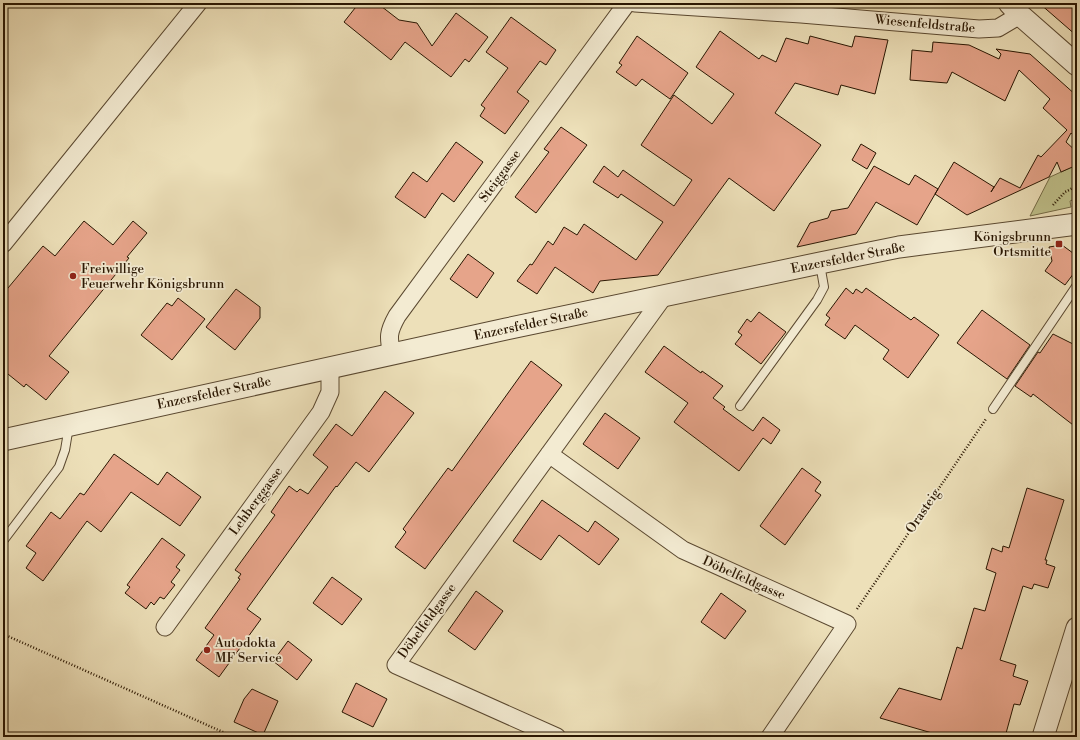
<svg xmlns="http://www.w3.org/2000/svg" width="1080" height="740" viewBox="0 0 1080 740" font-family="'Libre Bodoni',serif">
<rect width="100%" height="100%" fill="#ede0b9"/>
<filter id="stains"><feTurbulence type="fractalNoise" baseFrequency=".005" numOctaves="4"/><feColorMatrix values="0 0 0 0 .2 0 0 0 0 .09 0 0 0 0 .02 0 0 0 .5 -.17"/></filter>
<radialGradient id="worn" r=".72"><stop offset=".6" stop-color="#630" stop-opacity="0"/><stop offset="1" stop-color="#630" stop-opacity=".3"/></radialGradient>
<path fill="#bfc08a" stroke="#746b46" d="M1072,167L1075,169L1077,167V198L1070,201L1071,207L1030,216L1050,177Z"/>
<path fill="#e6a48a" stroke="#291602" d="M359,3H377L399,20L417,23L432,46L456,13L488,37L469,62L465,59L451,77L405,42L391,60L344,22Z
M1039,3H1077V36Z
M511,17L556,50L546,65L540,61L517,92L529,101L505,134L480,116L485,108L481,105L508,68L486,52Z
M720,31L759,59L762,55L776,62L786,38L808,44L810,36L852,47L855,36L888,40L875,94L841,85L838,95L795,83L775,113L821,145L774,211L729,178L658,275L600,281L593,293L555,267L537,294L517,281L530,264L532,265L548,241L553,245L564,227L577,235L584,224L636,260L663,222L621,194L618,198L593,182L604,166L618,177L623,170L674,206L692,180L641,145L674,95L712,124L734,94L696,67Z
M637,36L688,73L670,99L642,79L636,86L616,72L622,65L619,63Z
M933,42L969,45L999,59L1001,54L996,49L1030,54L1077,96V139L1071,133L1066,142L1077,152V165L1061,172L1057,162L1049,177L967,215L935,194L954,162L994,187L991,192L1000,178L1020,188L1038,155L1041,157L1067,130L1043,108L1050,99L1019,70L1005,101L952,72L947,83L910,80L912,50L932,52Z
M561,127L587,145L536,213L515,197L549,152L544,149Z
M456,142L483,162L454,202L442,193L425,218L395,197L413,172L427,182Z
M861,144L876,153L867,169L852,160Z
M874,166L909,185L915,175L938,189L917,225L876,202L856,234L797,247L810,223L828,218L831,211L848,208Z
M84,221L113,245L133,221L147,233L127,257L129,258L49,356L69,372L46,400L26,384L24,387L3,370V294L43,246L55,256Z
M1062,245L1077,256V269L1065,285L1045,271L1052,261L1049,247Z
M468,254L494,273L477,298L450,279Z
M846,288L853,294L856,289L862,293L866,288L911,320L914,317L939,335L908,378L883,359L889,350L855,325L845,339L825,325L830,318L826,315Z
M236,289L260,307V318L235,350L206,327Z
M178,298L205,319L172,360L141,335L167,303L172,306Z
M982,310L1030,345L1007,379L957,343Z
M759,312L786,332L761,364L735,344L742,335L738,332L747,319L751,322Z
M1053,334L1077,346V428L1033,394L1031,397L1015,386L1038,352L1040,353Z
M664,346L701,373L702,371L723,386L713,398L725,407L723,409L753,431L763,417L780,430L771,444L763,438L739,471L674,422L688,403L645,372Z
M531,361L562,385L425,569L395,547L406,532L403,529L448,468L452,471Z
M385,391L414,413L369,472L356,462L337,487L336,486L247,609L261,619L219,677L196,660L214,635L205,628L240,579L238,578L241,574L235,570L275,515L271,512L289,486L297,492L300,489L308,494L328,467L313,455L336,424L352,436Z
M605,413L640,438L618,469L583,444Z
M114,454L158,485L167,472L201,497L180,526L131,492L101,532L87,521L43,581L26,568L36,553L26,546L51,512L60,519L80,493L84,495Z
M802,468L821,482L815,491L821,495L785,545L760,526Z
M1027,488L1064,500L1045,560H1047L1046,564L1055,567L1048,588L1034,584L1032,589L1023,586L1000,660L1016,665L1013,676L1028,681L1020,705L1014,704L1005,737H946L880,718L899,688L941,700L957,647L962,649L974,608L985,611L996,573L986,569L992,548L1002,552L1003,546L1009,548Z
M542,500L588,532L595,521L619,539L599,565L559,535L541,560L513,541Z
M162,538L185,555L176,567L180,570L171,582L175,585L164,599L160,597L154,605L151,602L146,609L125,593L130,587L127,585Z
M332,577L362,599L342,625L313,603Z
M476,591L503,611L475,650L448,631Z
M721,593L746,611L725,639L701,622Z
M288,641L312,660L297,680L273,661Z
M356,683L387,699L373,727L342,712Z
M252,689L278,701L263,735L234,722L244,699Z"/>
<g fill="none" stroke-linecap="round" stroke-linejoin="round">
<g stroke="#5a4830" stroke-width="10">
<path id="service" d="M740,406L817,300L824,287L820,264
M993,409L1077,285
M3,541L59,467L65,450L69,426"/>
</g>
<g stroke="#5a4830" stroke-width="19">
<path id="minor" d="M635,3L801,14L979,29L998,28L1020,15
M3,244L198,3
M392,355C388,337 388,332 397,316L627,3
M549,454L683,550L847,624L770,737
M165,627L321,412L330,392V368
M557,737L396,665L664,296"/>
</g>
<g stroke="#5a4830" stroke-width="23">
<path id="tertiary" d="M1009,3L1020,15L1077,65
M3,440L506,329L820,263L899,247L1077,224
M1043,737L1077,628"/>
</g>
<path stroke="#291602" stroke-width="2.5" stroke-dasharray="1 2" stroke-linecap="butt" d="M1053,205L1065,192L1077,186
M857,609L986,419
M3,634L234,737"/>
<use href="#service" stroke="#f3ebd2" stroke-width="8"/>
<use href="#minor" stroke="#f3ebd2" stroke-width="17"/>
<use href="#tertiary" stroke="#f3ebd2" stroke-width="21"/>
</g>
<g fill="#8f2418" stroke="#f3ebd2" stroke-width="1.5">
<rect x="1055" y="240" width="8" height="8" rx="2"/>
<circle cx="73" cy="276" r="4"/>
<circle cx="207" cy="650" r="4"/>
</g>
<g text-anchor="middle" dominant-baseline="central" stroke-width="3.5" stroke-linejoin="round" paint-order="stroke">
<g font-size="13" fill="#291602" stroke="#f3ebd2">
<text transform="translate(925 24) rotate(5)">Wiesenfeldstraße</text>
<text transform="translate(500 176) rotate(-54)">Steiggasse</text>
<text transform="translate(848 258) rotate(-11)">Enzersfelder Straße</text>
<text transform="translate(531 324) rotate(-12)">Enzersfelder Straße</text>
<text transform="translate(214 393) rotate(-12)">Enzersfelder Straße</text>
<text transform="translate(256 501) rotate(-54)">Lehberggasse</text>
<text transform="translate(923 511) rotate(-56)">Orasteig</text>
<text transform="translate(744 578) rotate(24)">Döbelfeldgasse</text>
<text transform="translate(427 621) rotate(-54)">Döbelfeldgasse</text>
</g>
<g font-size="13" fill="#291602" stroke="#f3ebd2" text-anchor="start">
<text x="1051" y="237" text-anchor="end">Königsbrunn<tspan x="1051" dy="15">Ortsmitte</tspan></text>
<text x="81" y="269">Freiwillige<tspan x="81" dy="15">Feuerwehr Königsbrunn</tspan></text>
<text x="215" y="643">Autodokta<tspan x="215" dy="15">MF Service</tspan></text>
</g>
</g>
<rect width="1080" height="740" fill="none" stroke="#ede0b9" stroke-width="16"/>
<rect x="4" y="4" width="1072" height="732" fill="none" stroke="#291602" stroke-width="2"/>
<rect x="8" y="8" width="1064" height="724" fill="none" stroke="#291602"/>
<rect width="100%" height="100%" filter="url(#stains)"/>
<rect width="100%" height="100%" fill="url(#worn)"/>
</svg>
